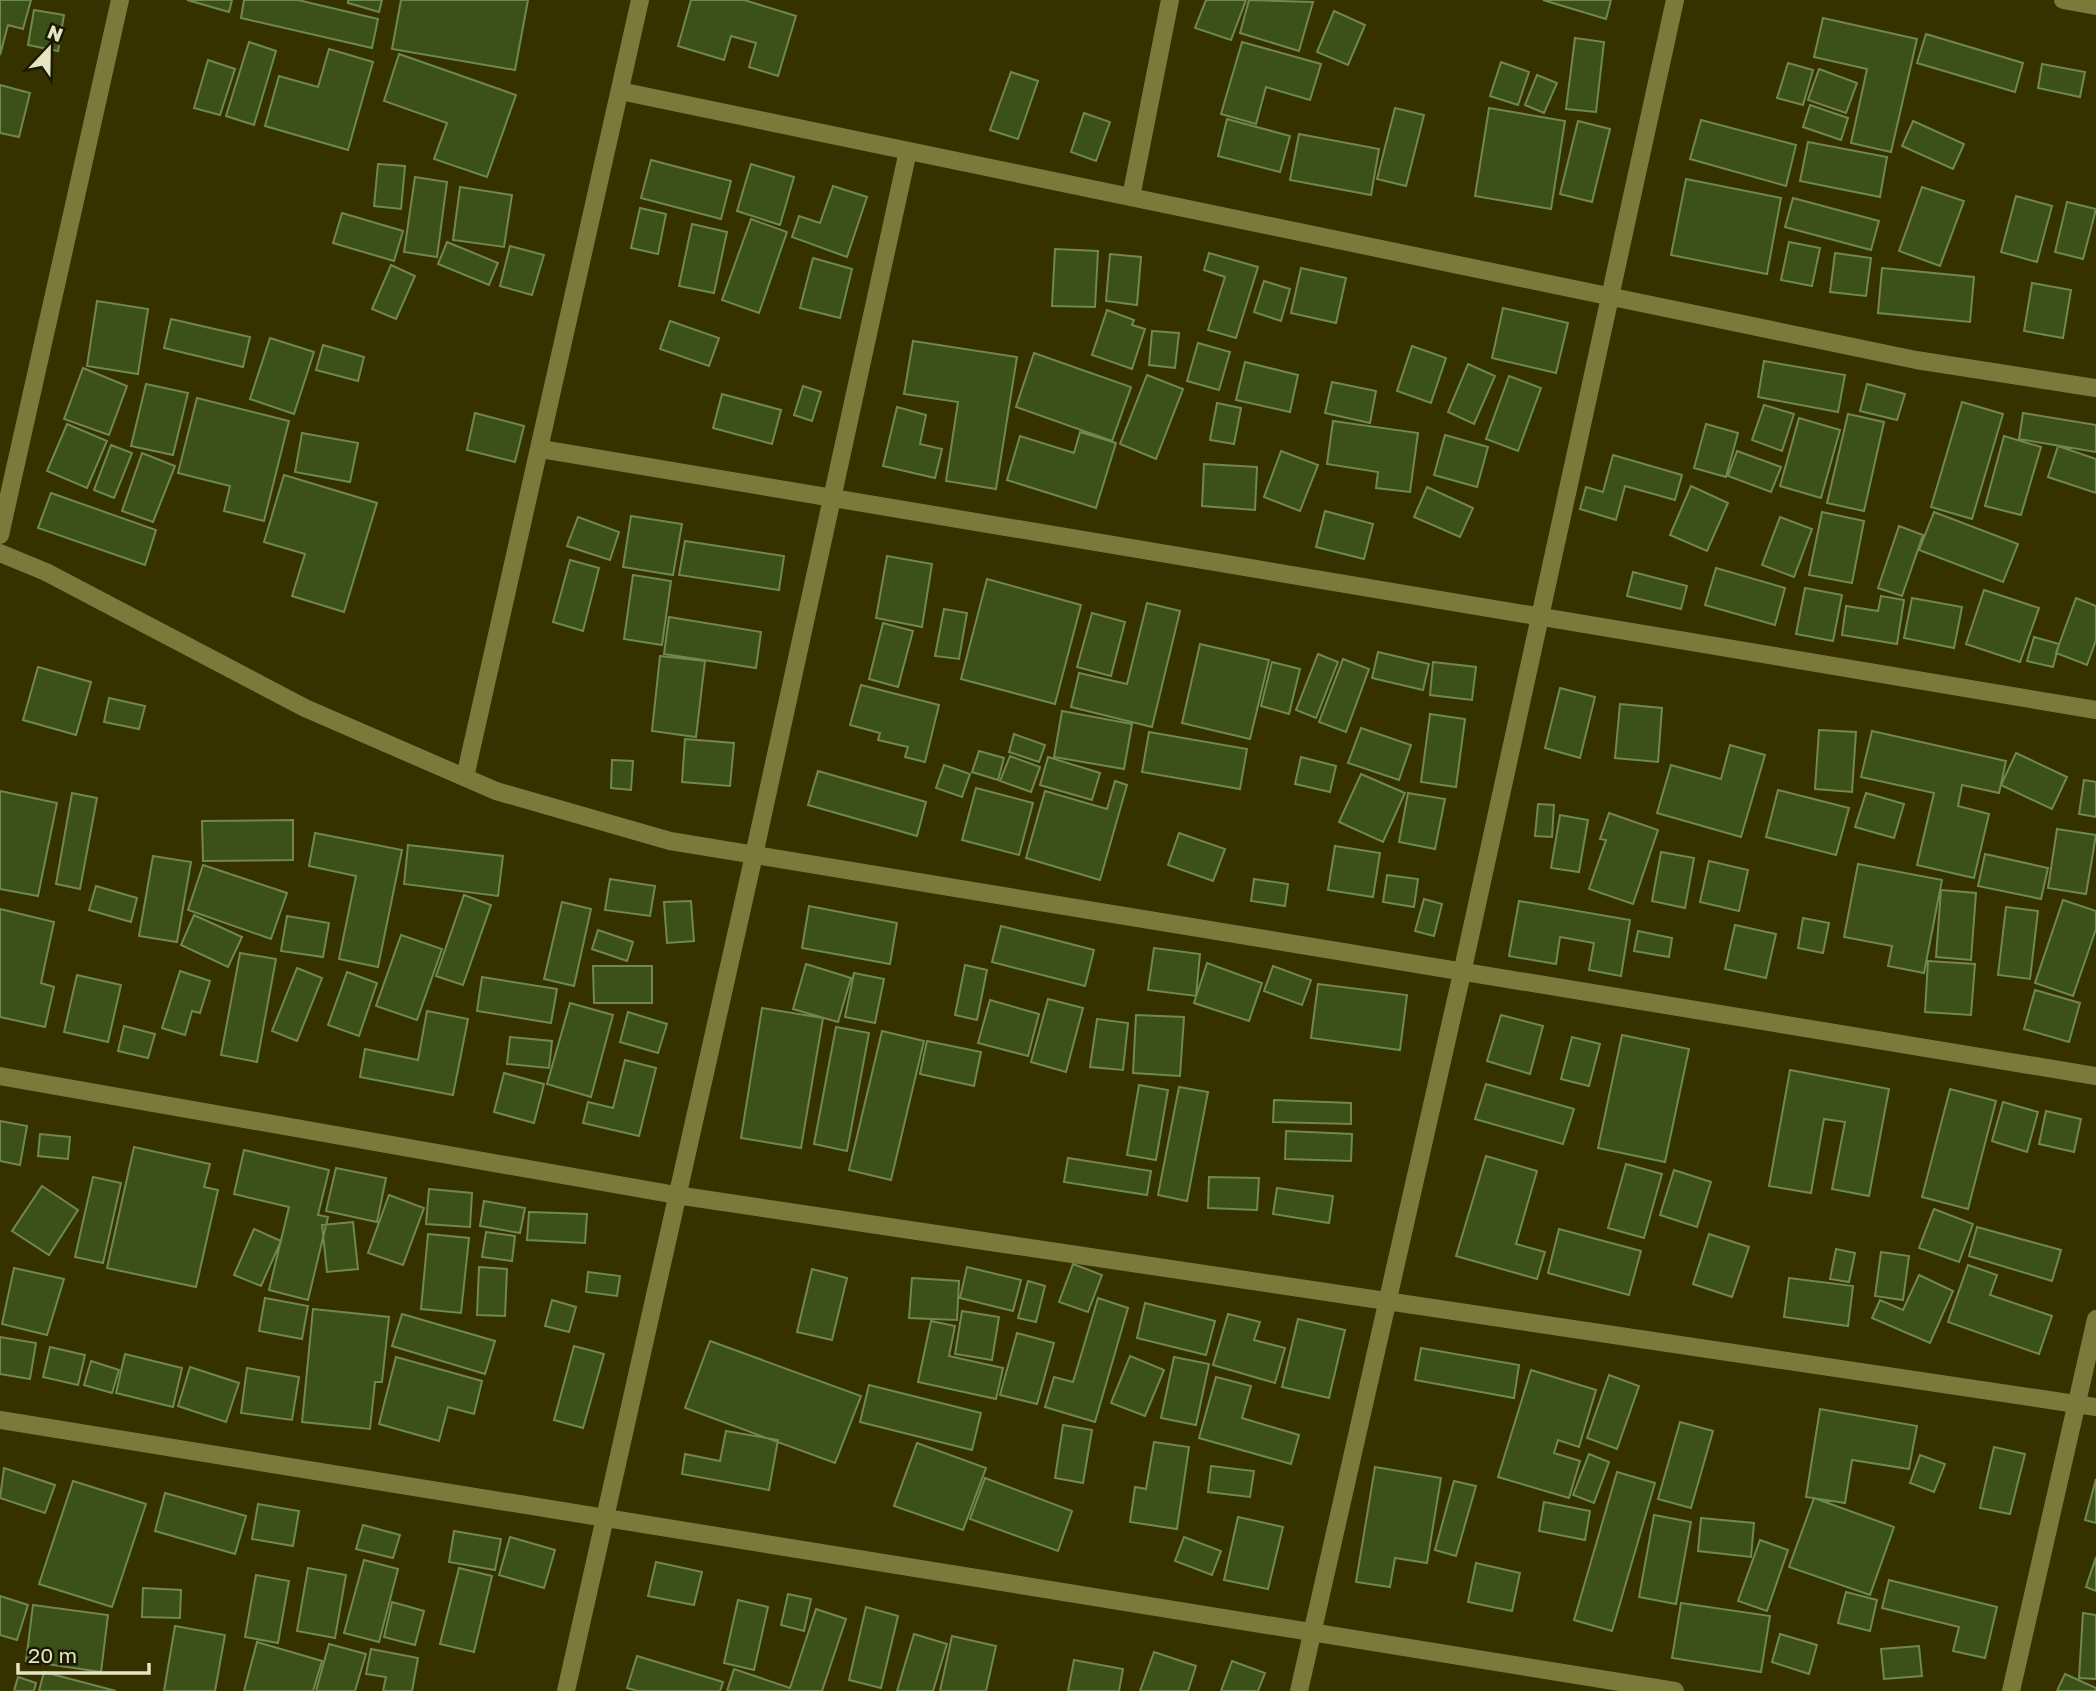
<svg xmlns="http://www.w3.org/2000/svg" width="2096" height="1691" viewBox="0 0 2096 1691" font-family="'Golos Text',sans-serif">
<rect width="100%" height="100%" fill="#353200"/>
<path fill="#3c5019" stroke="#70884f" stroke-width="2" d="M0,0H31L23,29L8,25L0,55Z
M187,0H232L229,12Z
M244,0H298L378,19L372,48L241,18Z
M348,0H382L379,12L348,3Z
M401,0H528L515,70L392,49Z
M691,0H744L796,16L778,76L749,67L756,43L731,36L724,60L678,46Z
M1206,0H1246L1231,40L1195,28Z
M1249,0L1313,2L1299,51L1240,33Z
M1543,0H1611L1606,19Z
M34,10L64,15L58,51L28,45Z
M1334,11L1365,25L1348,65L1317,52Z
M1823,18L1917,39L1891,152L1851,143L1867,69L1814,57Z
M1926,34L2023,63L2015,92L1917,63Z
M1575,38L1604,42L1596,112L1566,109Z
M249,42L276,51L254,125L226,116Z
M1242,42L1321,64L1310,100L1266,87L1256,124L1221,114Z
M329,49L373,62L348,150L265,126L279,76L318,87Z
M399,54L516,95L487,177L434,159L447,123L384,101Z
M208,60L235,69L220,115L194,108Z
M1501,62L1529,72L1518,105L1490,96Z
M1788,63L1813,70L1803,105L1777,98Z
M2042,64L2085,72L2080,97L2038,88Z
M1819,69L1857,83L1846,113L1808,100Z
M1011,72L1038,81L1018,139L990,130Z
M1537,75L1557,83L1544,113L1525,105Z
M0,85L30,93L19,137L0,133Z
M1810,105L1848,118L1841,140L1803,127Z
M1395,108L1424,115L1406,186L1377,179Z
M1489,108L1565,121L1551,209L1475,196Z
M1084,113L1110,122L1096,161L1071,152Z
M1227,119L1290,136L1280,172L1218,156Z
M1701,120L1796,145L1786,186L1690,159Z
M1578,121L1610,129L1592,202L1560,194Z
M1913,121L1964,144L1953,169L1902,146Z
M1299,134L1379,149L1371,195L1290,180Z
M1808,142L1887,157L1880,197L1800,181Z
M651,160L731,181L721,219L641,198Z
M378,164L405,166L401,209L374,206Z
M751,164L794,177L780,225L737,211Z
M415,177L447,182L437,257L404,252Z
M1686,179L1781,198L1767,274L1671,255Z
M833,186L867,197L847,257L792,237L799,216L820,223Z
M460,187L512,195L504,247L453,240Z
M1922,187L1964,201L1940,266L1899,251Z
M2016,196L2052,206L2037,262L2001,252Z
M1793,198L1879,221L1871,250L1785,227Z
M2067,202L2096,209L2083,259L2055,252Z
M640,208L666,214L658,254L631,248Z
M342,213L403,231L394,261L333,243Z
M751,219L787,232L759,313L722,300Z
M692,224L727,232L714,293L679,286Z
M447,242L498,263L489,285L438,264Z
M1789,242L1820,248L1812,286L1781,280Z
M510,246L544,255L532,295L500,286Z
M1055,249L1098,251L1095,307L1052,306Z
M1209,253L1258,267L1236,338L1208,330L1225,277L1204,270Z
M1835,253L1871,258L1866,296L1830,292Z
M1110,254L1141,257L1137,305L1106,301Z
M813,258L852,269L840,318L800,308Z
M391,265L415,276L396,319L372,309Z
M1301,268L1346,278L1336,323L1291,313Z
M1882,268L1974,277L1970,322L1878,313Z
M1264,281L1290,289L1281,321L1254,312Z
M2032,283L2071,290L2063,338L2024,331Z
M97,301L148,309L138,374L87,366Z
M1503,308L1568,323L1556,373L1492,358Z
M1107,310L1134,320L1132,325L1145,329L1132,369L1092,355Z
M171,319L250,337L243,367L164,348Z
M670,321L719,338L709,366L660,349Z
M1152,331L1179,333L1175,368L1149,365Z
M270,338L314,352L294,414L250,399Z
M913,341L1017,357L996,489L946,481L958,402L904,394Z
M1198,343L1230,352L1219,390L1187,381Z
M323,345L364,357L358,381L316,370Z
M1412,346L1446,358L1431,403L1397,391Z
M1034,353L1131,387L1112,441L1016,407Z
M1764,361L1845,375L1838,412L1758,397Z
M1245,362L1298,375L1290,412L1236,400Z
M1468,364L1495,376L1474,424L1448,412Z
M83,368L127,386L109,435L64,419Z
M1147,375L1183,389L1156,459L1120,444Z
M1509,376L1541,388L1518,451L1486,439Z
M1332,382L1376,391L1370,423L1325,413Z
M146,384L188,393L173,455L131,446Z
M1867,384L1905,394L1897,420L1860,411Z
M803,386L821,392L812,421L794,415Z
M722,394L781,410L772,444L713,428Z
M197,398L289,421L264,521L224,511L230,486L178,473Z
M1962,402L2003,414L1972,519L1931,507Z
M1217,403L1241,408L1234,444L1210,440Z
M1764,405L1794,414L1782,451L1752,440Z
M897,407L926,415L920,444L942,449L935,478L883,466Z
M475,413L524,426L515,462L467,450Z
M2023,413L2096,425V452L2019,439Z
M1848,414L1884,422L1864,511L1827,503Z
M1799,418L1840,430L1821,498L1780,486Z
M1333,421L1418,433L1410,492L1376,488L1378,472L1327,464Z
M67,424L107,441L87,488L47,471Z
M1706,424L1738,433L1726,477L1694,468Z
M1080,432L1116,443L1096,508L1007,480L1020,436L1074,453Z
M302,433L358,443L350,482L295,472Z
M1445,435L1488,447L1477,487L1434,475Z
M2004,436L2041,447L2021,515L1985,506Z
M111,445L132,453L114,498L94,490Z
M2058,446L2096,459V493L2048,477Z
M1281,451L1318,465L1300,511L1264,497Z
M1737,451L1781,467L1771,492L1728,476Z
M142,453L175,466L153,522L122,511Z
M1613,455L1682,475L1675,500L1625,486L1616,520L1580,509L1586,487L1603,492Z
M1204,464L1257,467L1255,510L1202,506Z
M284,475L377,503L344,612L292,596L305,554L264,542Z
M1691,486L1728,503L1707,551L1670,535Z
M1427,487L1473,508L1460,537L1414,517Z
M51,493L156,530L145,565L38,528Z
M1325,511L1373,524L1364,559L1316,547Z
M1822,512L1864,521L1852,583L1809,575Z
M1934,512L2018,544L2003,582L1919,550Z
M631,516L682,524L673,575L623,567Z
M578,517L619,532L610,560L567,546Z
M1780,517L1812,529L1794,577L1762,565Z
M1899,526L1923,535L1902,596L1878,588Z
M685,541L784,556L779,590L679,575Z
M887,556L932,564L922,627L876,618Z
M570,560L599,568L583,631L553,622Z
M1716,568L1785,588L1775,625L1705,605Z
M1633,572L1687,586L1681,609L1627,596Z
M633,575L671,581L662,645L624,639Z
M987,579L1081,605L1055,704L961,679Z
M1805,588L1842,595L1833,641L1796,634Z
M1984,590L2039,608L2020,662L1966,644Z
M1881,596L1904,600L1897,644L1842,635L1846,606L1878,611Z
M1912,598L1962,607L1954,648L1904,638Z
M2076,598L2096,606V640L2087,665L2056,653Z
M1147,603L1180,611L1152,727L1071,707L1079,673L1127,684Z
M944,609L967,613L959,659L935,656Z
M1092,613L1125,622L1111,676L1077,667Z
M669,617L761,632L756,668L664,654Z
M883,623L913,631L898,687L869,679Z
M2034,637L2059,644L2053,667L2027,661Z
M1200,644L1269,660L1250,739L1182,723Z
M1378,652L1429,664L1423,690L1372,678Z
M1318,654L1338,662L1316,718L1296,710Z
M660,656L705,661L696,737L652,731Z
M1343,659L1369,669L1346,732L1319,722Z
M1272,662L1300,669L1289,714L1261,706Z
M1433,662L1476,667L1472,700L1430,695Z
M38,667L91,682L76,735L23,720Z
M861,685L939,705L925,762L905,757L908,747L878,740L880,733L850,725Z
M1560,688L1595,697L1580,758L1545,748Z
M109,698L145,706L139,729L104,722Z
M1620,704L1662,708L1658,762L1615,758Z
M1062,711L1132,724L1124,769L1054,757Z
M1430,714L1465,719L1456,787L1421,782Z
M1361,728L1411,745L1399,780L1348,763Z
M1819,730L1856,732L1852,792L1815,789Z
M1872,731L2006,761L1999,793L1962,785L1958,806L1989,814L1974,878L1917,865L1934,793L1861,777Z
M1149,732L1247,749L1240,789L1142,772Z
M1014,734L1045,745L1039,762L1009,752Z
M685,739L734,743L730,786L682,782Z
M1730,745L1765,755L1741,837L1657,813L1671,765L1721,779Z
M979,751L1004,758L998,780L972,772Z
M2016,753L2067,777L2052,809L2001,785Z
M1010,756L1040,767L1031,792L1000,781Z
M1048,757L1100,773L1092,800L1040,785Z
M1301,757L1336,766L1330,792L1295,784Z
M612,760L633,761L631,790L611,788Z
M944,765L970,774L962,797L936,788Z
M818,771L926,802L917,836L808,805Z
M1361,774L1405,793L1383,842L1339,822Z
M2084,780L2096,782V817L2079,814Z
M1115,781L1127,785L1100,880L1026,858L1045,791L1107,809Z
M976,788L1033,803L1019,855L962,840Z
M1778,790L1849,808L1836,855L1766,837Z
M0,791L57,803L38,896L0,889Z
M72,793L97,798L80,889L56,884Z
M1408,793L1445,799L1435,849L1399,842Z
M1866,793L1904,804L1894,838L1855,827Z
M1538,804L1554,805L1552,837L1535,836Z
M1609,813L1658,830L1633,904L1589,889L1606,840L1600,839Z
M1560,815L1588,820L1579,872L1551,868Z
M293,820V860L203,861L202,821Z
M2057,829L2096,835L2086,894L2048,888Z
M315,833L402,850L378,967L339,959L356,876L309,866Z
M1179,833L1225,849L1213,881L1168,865Z
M408,845L503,856L498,896L404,884Z
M1335,846L1380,853L1373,897L1328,890Z
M1661,852L1694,858L1685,908L1652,901Z
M1985,854L2048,868L2041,899L1978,886Z
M153,856L191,862L177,942L139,936Z
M1709,861L1748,870L1739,911L1700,902Z
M1858,864L1942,880L1924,973L1888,966L1892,946L1844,937Z
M203,865L287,893L271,939L188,910Z
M1387,875L1418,879L1414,907L1383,902Z
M610,879L655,886L650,916L605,910Z
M1254,879L1288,884L1285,906L1251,901Z
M96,886L137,898L131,922L89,910Z
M1941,890L1976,893L1971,960L1936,957Z
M464,895L491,905L463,985L436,976Z
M1424,899L1442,904L1434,936L1415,931Z
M2063,900L2096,911V929L2073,996L2035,983Z
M691,901L694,941L667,943L664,902Z
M1519,901L1630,920L1621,976L1589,970L1594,943L1560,937L1556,964L1509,956Z
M562,902L591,909L574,986L544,979Z
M809,906L897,923L890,964L802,948Z
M2006,907L2038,911L2030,979L1998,975Z
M0,909L54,922L41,983L54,987L45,1027L0,1017Z
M194,915L242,937L228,967L181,945Z
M287,916L329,923L323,957L281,951Z
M1803,918L1829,923L1823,953L1798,948Z
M1735,925L1776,934L1766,978L1725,969Z
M1001,926L1094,950L1085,986L992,962Z
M598,930L633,942L627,961L592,949Z
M1638,931L1672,938L1669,957L1634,951Z
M401,935L442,949L417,1020L376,1006Z
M1154,948L1200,954L1196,996L1148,990Z
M240,953L276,959L257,1062L221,1055Z
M1928,961L1975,964L1971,1015L1925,1012Z
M1207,963L1262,983L1249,1021L1194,1003Z
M806,964L851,978L838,1022L793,1009Z
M965,965L987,970L977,1020L955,1015Z
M593,966H652V1003H594Z
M1273,966L1311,980L1302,1005L1264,991Z
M297,968L322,978L297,1041L272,1031Z
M180,971L210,981L200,1013L192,1011L185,1035L162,1028Z
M347,972L377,983L359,1036L328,1025Z
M854,973L884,979L875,1023L845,1017Z
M77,975L121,985L108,1042L64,1032Z
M482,977L557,989L551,1023L477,1011Z
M1318,984L1407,995L1400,1050L1311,1038Z
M2035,990L2080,1003L2069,1042L2024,1029Z
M1048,999L1083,1008L1066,1072L1031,1062Z
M990,1000L1039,1014L1028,1056L978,1043Z
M570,1003L613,1015L591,1097L547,1084Z
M762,1008L823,1018L801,1148L741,1138Z
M427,1011L468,1019L453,1095L360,1077L365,1049L418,1060Z
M628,1012L667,1024L658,1053L620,1042Z
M1136,1015L1184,1017L1180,1076L1133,1073Z
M1501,1015L1543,1026L1530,1074L1487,1061Z
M1097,1019L1128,1023L1123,1070L1090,1067Z
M124,1026L155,1034L148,1058L118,1051Z
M836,1027L869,1033L847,1151L814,1144Z
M882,1031L924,1041L891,1180L849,1170Z
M1622,1035L1689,1049L1665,1162L1598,1148Z
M510,1037L552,1041L549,1068L507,1064Z
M1572,1037L1600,1044L1589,1086L1561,1079Z
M927,1041L981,1052L974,1086L920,1074Z
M625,1060L656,1068L639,1136L583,1123L588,1102L613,1108Z
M1790,1070L1889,1089L1869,1196L1832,1189L1845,1122L1824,1119L1811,1193L1769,1186Z
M504,1073L544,1084L534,1123L494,1112Z
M1486,1084L1574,1109L1563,1144L1475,1119Z
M1139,1085L1168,1090L1156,1160L1127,1155Z
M1179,1087L1208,1092L1187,1201L1158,1195Z
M1950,1089L1996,1101L1968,1209L1922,1197Z
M1274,1100L1351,1103V1124L1273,1122Z
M2003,1102L2038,1112L2027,1152L1992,1141Z
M2046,1111L2081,1119L2074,1152L2039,1144Z
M0,1121L27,1126L20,1165L0,1161Z
M1286,1131L1352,1134L1351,1161L1285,1159Z
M40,1134L70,1137L68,1159L38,1156Z
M134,1147L210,1164L204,1187L218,1190L196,1287L107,1268Z
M244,1150L329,1170L318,1215L328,1217L308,1300L269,1290L289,1207L234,1194Z
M1486,1156L1537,1171L1516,1244L1545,1252L1537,1279L1456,1256Z
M1068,1158L1151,1171L1147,1195L1064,1182Z
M1626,1164L1662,1174L1644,1238L1608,1228Z
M336,1168L386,1178L377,1222L326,1211Z
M1674,1170L1711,1182L1697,1227L1660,1215Z
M93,1177L121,1183L103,1263L75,1257Z
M1209,1177L1259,1178L1257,1210L1208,1208Z
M42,1186L78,1210L49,1255L12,1231Z
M1277,1188L1333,1196L1329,1223L1273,1214Z
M429,1189L472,1193L470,1227L426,1224Z
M389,1195L424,1208L403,1265L368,1253Z
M484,1201L525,1208L520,1233L480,1226Z
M1934,1209L1973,1224L1959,1262L1919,1248Z
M529,1212L587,1214L585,1243L527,1240Z
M353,1222L358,1269L327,1272L322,1225Z
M1977,1227L2061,1250L2052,1281L1969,1256Z
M254,1229L281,1241L261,1286L234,1275Z
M1559,1229L1641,1251L1629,1295L1548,1273Z
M486,1232L515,1236L512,1261L482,1257Z
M428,1234L469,1238L461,1313L421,1309Z
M1709,1234L1749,1247L1732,1297L1693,1284Z
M1836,1249L1855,1253L1849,1282L1830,1279Z
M1881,1252L1909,1256L1903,1300L1875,1296Z
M1073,1264L1102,1275L1088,1312L1059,1302Z
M1968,1265L1997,1275L1990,1295L2052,1316L2039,1354L1948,1322Z
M479,1267L507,1269L505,1316L477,1315Z
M967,1267L1021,1280L1013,1311L960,1298Z
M14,1268L64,1279L47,1335L2,1324Z
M812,1269L847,1278L832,1340L797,1332Z
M588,1272L620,1276L617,1296L586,1292Z
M1919,1275L1953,1291L1930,1343L1872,1318L1880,1300L1903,1310Z
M912,1278L959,1281L957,1320L909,1318Z
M1789,1278L1853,1286L1848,1326L1784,1317Z
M1028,1281L1045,1286L1036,1322L1018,1318Z
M265,1298L308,1306L302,1339L259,1331Z
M1098,1298L1128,1308L1095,1422L1045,1407L1054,1377L1073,1382Z
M552,1300L576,1307L569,1332L545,1326Z
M1145,1303L1215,1321L1206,1355L1137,1338Z
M313,1309L389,1317L382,1382H375L370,1429L302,1422Z
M962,1311L999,1317L992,1360L955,1354Z
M402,1314L495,1341L485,1374L392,1346Z
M1228,1314L1260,1322L1254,1340L1285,1348L1275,1383L1213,1365Z
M1298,1319L1345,1330L1329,1398L1282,1387Z
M931,1321L955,1326L949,1356L1003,1368L996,1399L918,1382Z
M1017,1333L1054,1343L1037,1404L1000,1395Z
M0,1337L36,1343L30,1379L0,1374Z
M710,1341L861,1396L835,1463L685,1408Z
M574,1346L604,1354L583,1428L554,1420Z
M50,1347L85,1355L78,1385L43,1377Z
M1421,1348L1519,1365L1514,1398L1415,1380Z
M125,1354L182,1368L173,1407L116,1393Z
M1130,1356L1164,1370L1145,1416L1111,1403Z
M396,1357L482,1381L474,1414L448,1407L439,1441L379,1424Z
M1174,1357L1209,1364L1196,1425L1161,1418Z
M91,1361L119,1370L112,1393L84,1385Z
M190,1367L239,1383L226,1422L178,1406Z
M247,1368L299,1377L292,1420L241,1413Z
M1531,1370L1596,1390L1579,1447L1558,1440L1554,1453L1580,1461L1569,1498L1498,1477Z
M1609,1375L1639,1386L1617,1449L1587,1438Z
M1216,1377L1251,1386L1242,1418L1299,1435L1291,1464L1199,1438Z
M869,1385L981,1413L972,1450L860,1422Z
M1820,1409L1917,1426L1909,1469L1852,1460L1845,1503L1806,1497Z
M1680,1422L1713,1431L1691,1508L1658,1499Z
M1063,1425L1092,1430L1083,1483L1055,1478Z
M726,1431L778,1440L769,1490L682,1474L685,1454L720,1461Z
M1154,1442L1189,1447L1177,1529L1130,1522L1135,1487L1146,1489Z
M917,1443L986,1468L963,1530L894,1506Z
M1994,1447L2025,1454L2010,1514L1980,1508Z
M1589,1454L1609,1462L1594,1503L1573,1495Z
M1920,1455L1945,1464L1934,1492L1910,1483Z
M1211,1466L1254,1471L1250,1497L1208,1492Z
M1375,1467L1441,1478L1427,1563L1395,1558L1390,1587L1356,1582Z
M4,1468L55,1485L45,1513L0,1498Z
M1617,1472L1655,1483L1612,1631L1574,1620Z
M985,1478L1072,1511L1058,1551L970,1519Z
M2096,1479V1523L2085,1520Z
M73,1481L146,1504L112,1607L39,1584Z
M1454,1481L1476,1486L1456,1556L1435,1550Z
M165,1493L246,1516L235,1554L155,1531Z
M1814,1498L1894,1527L1870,1595L1789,1567Z
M1544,1502L1590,1511L1585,1540L1539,1531Z
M258,1504L299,1511L293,1546L252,1539Z
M1654,1515L1691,1522L1676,1604L1639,1597Z
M1238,1517L1283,1527L1268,1589L1224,1580Z
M1701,1518L1754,1523L1751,1557L1698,1551Z
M363,1525L400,1535L393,1558L356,1549Z
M454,1531L501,1539L495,1570L449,1562Z
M510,1537L555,1550L544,1588L499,1575Z
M1184,1537L1221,1551L1212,1575L1175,1561Z
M1760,1540L1788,1550L1767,1611L1738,1601Z
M2096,1557V1591L2086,1587Z
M364,1560L398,1569L379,1642L344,1633Z
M656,1562L702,1572L694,1605L648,1596Z
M1476,1563L1520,1573L1512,1611L1468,1602Z
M308,1568L346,1575L335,1638L297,1631Z
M459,1568L492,1576L474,1652L440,1644Z
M256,1575L289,1581L278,1643L245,1637Z
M1889,1580L1997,1607L1985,1658L1953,1651L1959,1627L1882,1608Z
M143,1588L181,1590L180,1618L142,1617Z
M1846,1592L1877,1600L1870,1631L1838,1623Z
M788,1594L811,1599L804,1631L781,1625Z
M0,1596L28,1605L17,1640L0,1635Z
M738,1600L768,1607L754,1670L724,1663Z
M392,1602L424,1611L415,1645L384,1637Z
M1681,1603L1770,1616L1761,1672L1672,1658Z
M33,1605L108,1615L101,1672L26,1661Z
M866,1607L898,1616L881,1688L849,1680Z
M816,1609L846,1619L822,1691H727L734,1669L790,1688Z
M2083,1613L2096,1615V1679L2079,1678Z
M175,1626L225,1635L215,1691H164Z
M914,1634L947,1644L933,1691H897Z
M1780,1634L1817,1645L1809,1674L1772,1662Z
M952,1636L996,1646L986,1691H940Z
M257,1642L322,1661L313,1691H244Z
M329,1644L366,1654L355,1691H316Z
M1919,1646L1922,1676L1884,1679L1881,1649Z
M371,1649L418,1658L412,1691H383L386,1677L366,1674Z
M1154,1652L1196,1666L1188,1691H1140Z
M637,1656L723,1682L720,1691H638L627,1688Z
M1074,1660L1123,1669L1119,1691H1068Z
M1232,1661L1265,1673L1258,1691H1221Z
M44,1672L116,1691H39Z
M2065,1674L2096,1688V1691H2057Z
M18,1677L36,1683L34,1691H14Z"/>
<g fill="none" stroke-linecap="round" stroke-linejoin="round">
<path stroke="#7c7a3a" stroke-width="18" d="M2063,0L2096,6
M620,91L1916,360L2096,388
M1131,197L1170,0
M541,449L2096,710
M0,535L120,0
M0,553L46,572L305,708L496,791L670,841L2096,1076
M465,777L640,0
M0,1076L676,1195L2096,1407
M0,1420L1675,1691
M566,1691L754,855L908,151
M1299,1691L1462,973L1675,0
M2011,1691L2096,1319"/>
</g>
<g transform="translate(49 49) rotate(22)" stroke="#1b1a01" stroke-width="5" paint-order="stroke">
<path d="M0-5L12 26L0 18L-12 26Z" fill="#e5e5c4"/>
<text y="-10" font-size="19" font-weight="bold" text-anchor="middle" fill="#e5e5c4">N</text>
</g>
<path d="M18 1663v10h131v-10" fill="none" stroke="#e5e5c4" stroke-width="3.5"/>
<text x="28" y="1663" font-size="21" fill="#e5e5c4" stroke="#1b1a01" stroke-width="5" paint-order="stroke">20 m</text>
</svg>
